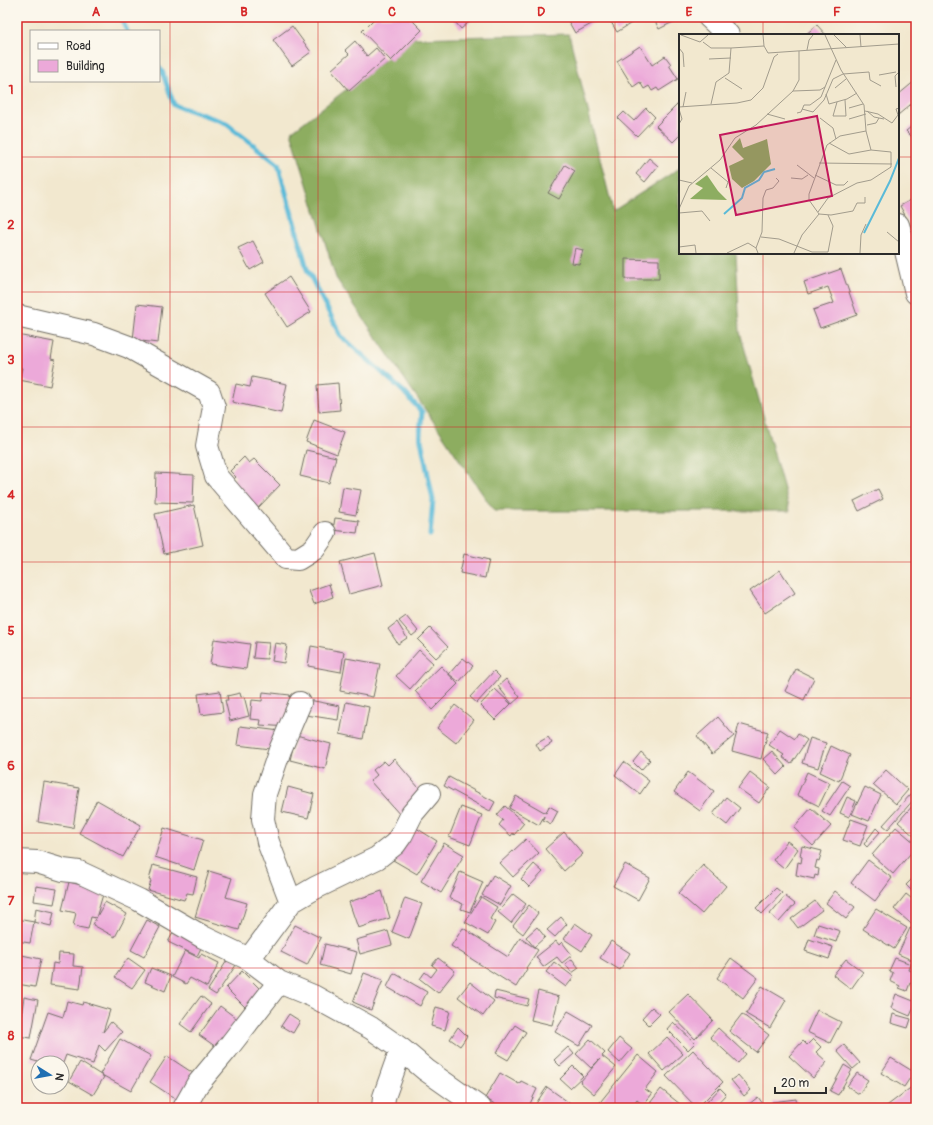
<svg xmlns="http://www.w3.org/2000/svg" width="933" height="1125" viewBox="0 0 933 1125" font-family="Pangolin,sans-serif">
<rect width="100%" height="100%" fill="#fbf7ec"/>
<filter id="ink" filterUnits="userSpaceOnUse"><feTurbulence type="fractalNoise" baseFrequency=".025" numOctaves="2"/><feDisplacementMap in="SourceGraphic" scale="8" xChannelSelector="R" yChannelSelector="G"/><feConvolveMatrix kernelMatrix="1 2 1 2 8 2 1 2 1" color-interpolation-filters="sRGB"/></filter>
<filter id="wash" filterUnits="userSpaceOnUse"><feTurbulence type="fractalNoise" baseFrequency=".012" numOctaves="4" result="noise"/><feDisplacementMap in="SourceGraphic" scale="16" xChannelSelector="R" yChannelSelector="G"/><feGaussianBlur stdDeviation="0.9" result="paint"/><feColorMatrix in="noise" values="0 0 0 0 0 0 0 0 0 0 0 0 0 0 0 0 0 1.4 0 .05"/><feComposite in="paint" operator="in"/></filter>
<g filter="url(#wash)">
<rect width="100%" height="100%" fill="#f2e8cf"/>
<path fill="#8dad61" stroke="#5c6c46" d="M569,34L613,211L680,168V253H736L740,332L790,511H494L336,278L291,132L413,38Z"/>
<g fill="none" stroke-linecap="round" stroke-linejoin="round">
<path stroke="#5abad8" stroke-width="5" d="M121,17L127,31
M159,68L162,71L174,105L224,122L278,164L307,269L341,336L404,392L422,412L420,435L433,500L430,535"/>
</g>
<g id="blocks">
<path fill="#eca9d9" d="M376,17H409L422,30L391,61L362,31Z
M451,17H475L461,29Z
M566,17H604L575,33Z
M608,17H641L617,32Z
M653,17H670L673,22L659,29Z
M817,25L826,35H805Z
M292,26L311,52L292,66L273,40Z
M355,41L367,56L376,48L385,59L349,91L331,70L349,54L345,50Z
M640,46L652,65L665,56L671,64L669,65L678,79L659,91L657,88L652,91L649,86L644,89L640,82L633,87L617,61Z
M916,80V100L898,115V95Z
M678,104L680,106V135L673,142L656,126Z
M646,108L655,117L637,136L618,118L624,112L634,121Z
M916,123V141L906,131Z
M649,158L658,166L645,182L636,174Z
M565,165L575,171L559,199L548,193Z
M916,197V226L912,228L900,206Z
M253,241L264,262L250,270L238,248Z
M575,248L583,250L579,264L572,263Z
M625,259L659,260V279H625Z
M841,269L857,315L820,328L813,310L834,303L828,287L808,294L804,282Z
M289,277L311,312L287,327L265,293Z
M137,304L162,307L158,343L133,340Z
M17,335L54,342L51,359L55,360L50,386L19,380L22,368L17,367Z
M252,377L287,384L281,413L232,402L236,384L250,387Z
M338,383L340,410L319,412L317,385Z
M314,420L345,432L337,454L306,442Z
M306,450L336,457L329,483L300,476Z
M244,457L249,463L254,459L280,485L257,509L231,482L236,477L230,471Z
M156,473L194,475L193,503L155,502Z
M343,487L361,490L356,515L339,512Z
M878,489L883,499L859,511L854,501Z
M194,505L203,545L164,554L155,514Z
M335,518L359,521L357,533L333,530Z
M375,553L383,585L349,594L340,562Z
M464,554L489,560L485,578L460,573Z
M780,570L795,593L765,613L750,591Z
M329,584L333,597L314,604L309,591Z
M406,616L418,631L412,636L399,621Z
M397,622L407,638L398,644L388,629Z
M430,628L448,647L436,658L418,640Z
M214,639L250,644L246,669L210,664Z
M255,642L269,643L267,659L253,658Z
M275,643L287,645L284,663L272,661Z
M311,646L344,652L341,672L308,666Z
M419,650L433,663L410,689L396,676Z
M346,658L380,664L373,697L340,691Z
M463,658L473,666L459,682L449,674Z
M441,666L458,684L432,710L415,691Z
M796,669L814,678L804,700L785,691Z
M494,671L500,677L477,703L470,697Z
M506,679L520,697L512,704L498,686Z
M495,689L511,704L495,720L480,705Z
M220,691L223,712L201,715L198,694Z
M263,692L290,695L287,727L260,725L261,720L250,719L252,700L262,701Z
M240,693L241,697L244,696L249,716L230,721L225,700H228L227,696Z
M309,700L340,706L338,720L306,715Z
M346,702L369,707L363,739L340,734Z
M455,705L474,720L456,743L437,728Z
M718,717L734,736L712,754L697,736Z
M739,724L768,732L761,759L732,751Z
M240,726L280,731L278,750L237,745Z
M780,729L795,739L798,734L807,740L791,764L782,757L784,755L769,745Z
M296,735L331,744L325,769L290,760Z
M548,737L552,743L540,751L536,744Z
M810,738L826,743L818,768L802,763Z
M831,746L850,755L839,781L820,772Z
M772,751L786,767L778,775L763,759Z
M641,752L650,760L641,770L633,762Z
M394,759L425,795L401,816L370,781L377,775L373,770L384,761L388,765Z
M624,762L649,781L640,794L615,775Z
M886,770L908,790L896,804L873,784Z
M688,772L714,791L700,811L674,792Z
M750,772L770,787L759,803L738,788Z
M807,772L830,783L819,806L797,795Z
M449,777L495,802L490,811L444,786Z
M842,781L850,786L830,816L822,811Z
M44,782L79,788L73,828L38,822Z
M288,787L314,794L308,818L282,812Z
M865,787L881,795L869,821L852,814Z
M911,794L915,798L888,829L883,825Z
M516,796L546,813L549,806L558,811L551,824L543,820L544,816L539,825L509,808Z
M726,797L740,808L727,825L713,814Z
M847,797L856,801L849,817L840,813Z
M97,800L141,825L123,857L79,833Z
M916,802V838L898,822Z
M505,806L524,823L514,835L513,833L511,836L499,825L503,820L497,815Z
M461,807L482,815L470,845L449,837Z
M811,808L831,826L813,846L794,828Z
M851,819L868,825L860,846L843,840Z
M413,826L437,841L417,874L393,860Z
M896,827L916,844V847L893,874L872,855Z
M164,828L203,840L194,870L155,857Z
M876,828L880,832L867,847L864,844Z
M564,832L583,854L564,871L545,849Z
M526,839L539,853L513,877L500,863Z
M787,841L798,849L784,869L773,860Z
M444,843L464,855L441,893L421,881Z
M802,846L822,851L819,861L817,860L815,868L819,869L818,876L815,875L814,879L796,875L798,862L801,863L802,857L800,856Z
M868,860L892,878L875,901L851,883Z
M534,864L543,872L529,887L521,879Z
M625,864L650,878L638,900L613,886Z
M153,865L197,877L193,894L187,893L184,900L148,890L151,881L149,880Z
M703,865L726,886L702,914L678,893Z
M209,871L232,878L226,897L247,903L239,930L195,917Z
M460,872L483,882L470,912L461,909L463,904L449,898Z
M493,875L511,886L500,905L482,895Z
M916,875V895L906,885Z
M69,882L104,891L96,918L105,902L127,914L115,937L93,925L96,918L91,917L88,929L73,926L76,913L62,910Z
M36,886L57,889L54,904L34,901Z
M776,888L782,893L762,914L756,908Z
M382,891L390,918L358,928L349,902Z
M835,891L855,907L846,919L826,903Z
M513,894L526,904L511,923L498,912Z
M906,894L916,902V928L894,909Z
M785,896L795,904L779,922L770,914Z
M481,897L497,907L490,919L495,922L488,935L465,922Z
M405,898L422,904L409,939L392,932Z
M815,901L822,910L798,928L791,919Z
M529,905L538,913L523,934L513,926Z
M36,908L54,912L51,926L34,922L30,943L17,941V919L34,922Z
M876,909L907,928L894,949L863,929Z
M561,917L567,924L555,937L547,930Z
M147,920L160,927L144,957L131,950Z
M575,923L592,935L582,951L564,939Z
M818,924L840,931L836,942L814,935Z
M295,925L321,938L307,965L281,952Z
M537,927L545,937L534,947L526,937Z
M463,928L508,957L520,938L538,950L526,968L527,969L516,987L451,946Z
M910,928L916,931V957L914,961L898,954Z
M174,931L203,944L197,956L168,942Z
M388,931L392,945L360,954L356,940Z
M809,939L833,947L829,959L805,951Z
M556,941L559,945L562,942L572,955L562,963L557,957L543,967L536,957Z
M611,941L630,953L620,970L600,958Z
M325,944L357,952L351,974L320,965Z
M185,951L199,958L201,954L219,963L207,987L190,978L186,984L172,977Z
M59,953L74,954L73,966L83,967L80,989L50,985L53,963L58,964Z
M17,954L41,959L35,987L17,984Z
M230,956L238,962L216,995L208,990Z
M128,958L145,970L132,988L115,977Z
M438,958L455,971L438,993L420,979L425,972L431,977L437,969L432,965Z
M731,958L758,978L743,998L717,978Z
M895,958L911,964L909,970L916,973V985L910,983L907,991L899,988L900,986L890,981L893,973L889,971Z
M572,959L579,968L572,973L565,964Z
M846,959L863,972L851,989L833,975Z
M554,962L574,977L566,987L546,972Z
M151,968L171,976L165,991L145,982Z
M242,971L264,993L248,1010L226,988Z
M364,973L383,980L371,1010L353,1002Z
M394,973L427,992L420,1006L387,987Z
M470,982L494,1001L483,1016L458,997Z
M762,986L786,1000L770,1028L746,1014Z
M495,991L529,999L527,1006L494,998Z
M538,991L559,997L552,1025L531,1020Z
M688,994L713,1020L695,1039L669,1012Z
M896,994L916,1002L910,1016L891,1008Z
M201,996L211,1004L191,1032L180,1024Z
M24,997L38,1000L31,1038L18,1036Z
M67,1001L82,1005L83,1002L110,1010L103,1032L111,1022L122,1032L105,1051L99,1045L93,1064L66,1055L63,1063H41L31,1060L48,1012L63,1017Z
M220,1006L240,1021L219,1049L199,1035Z
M436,1007L450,1011L445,1030L431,1026Z
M652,1007L660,1014L649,1025L642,1018Z
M817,1010L841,1022L830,1043L807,1032Z
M568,1011L592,1025L579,1046L555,1032Z
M289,1014L300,1021L293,1033L281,1026Z
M742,1014L769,1035L756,1052L729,1031Z
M893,1014L911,1019L908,1028L891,1023Z
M673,1022L695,1043L688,1050L667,1029Z
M515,1025L526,1032L508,1060L496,1053Z
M458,1027L467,1036L460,1046L450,1039Z
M718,1028L746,1054L738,1063L710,1037Z
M667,1037L683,1054L664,1071L649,1054Z
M619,1038L632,1049L620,1063L608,1052Z
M120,1039L151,1056L131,1091L100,1074Z
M590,1039L605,1053L602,1056L616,1067L594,1094L580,1082L600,1059L591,1068L576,1054Z
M813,1039L821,1047L816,1052L827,1062L813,1078L789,1056L803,1041L807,1045Z
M844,1045L860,1063L853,1069L837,1051Z
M568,1047L574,1054L560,1066L554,1060Z
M693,1050L723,1082L697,1108L666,1076Z
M638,1055L658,1072L645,1089L652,1094L643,1105L637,1100L631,1108H600L597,1106Z
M167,1056L196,1075L179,1101L150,1082Z
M891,1058L914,1072L904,1087L881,1073Z
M80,1062L104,1077L93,1095L69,1081Z
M844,1065L852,1070L838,1095L830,1091Z
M573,1066L583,1076L570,1088L560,1079Z
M500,1073L519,1084L521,1081L537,1089L528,1108H522L516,1104L513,1108H501L485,1098Z
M857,1073L868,1080L859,1094L847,1086Z
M738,1075L751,1090L744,1096L731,1080Z
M913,1086L916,1091V1108H884Z
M547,1087L571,1104L568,1108H533Z
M720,1088L726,1094L713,1108L707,1102Z
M661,1089L685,1108H656L650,1103Z
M758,1097L766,1108H744Z
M796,1099L798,1108H773L772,1102Z
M577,1104L583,1108H574Z"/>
</g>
</g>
<g filter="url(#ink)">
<use href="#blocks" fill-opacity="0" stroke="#716d64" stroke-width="1"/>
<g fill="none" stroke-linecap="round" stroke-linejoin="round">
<g stroke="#716d64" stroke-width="24">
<path id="minor" d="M709,17L728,35
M898,225L905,247L916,293
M17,316L94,334L129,347L209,392L214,407L207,446L216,476L286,558L298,559L314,549L325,533
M17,861L37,862L63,870L79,872L139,900L203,937L249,959L279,982L313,996L371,1028L401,1049L426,1070L480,1108
M291,902L268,842L263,819L265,794L280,750L300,703
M249,959L291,902L315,888L377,858L395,844L402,834L412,814L429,794
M184,1108L197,1085L227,1049L279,982
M383,1108L384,1097L401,1049"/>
</g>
<use href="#minor" stroke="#fff" stroke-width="22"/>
</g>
</g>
<path fill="none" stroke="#d62828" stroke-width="1" stroke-opacity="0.55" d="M170,17V1108M318,17V1108M466,17V1108M615,17V1108M763,17V35M17,157H680M898,157H916M763,253V1108M17,292H916M17,427H916M17,562H916M17,698H916M17,833H916M17,968H916"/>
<g transform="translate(679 34)">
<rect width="220" height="220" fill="#f2e8cf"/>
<path d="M61,104L64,114L88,105L92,130L75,147L63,154L53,145L50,132L65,125L53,113ZM28,141L39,157L48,166L11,165L24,154L16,150Z" fill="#8dad61"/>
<path fill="none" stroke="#5abad8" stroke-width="2" d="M45,180L63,164L66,154L80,146L85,138L96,135M185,199L211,147L220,124"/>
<path fill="none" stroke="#a29c8d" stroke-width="1" d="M2,1L21,8L29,1M84,1L85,12L89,19L220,10M155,1L168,14M181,1L182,13M24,8L32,14H52M0,14L4,19L5,33M128,16L130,6L134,1M30,25L52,24M200,41L217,38M46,44L63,55M217,53L216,42L220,38M156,54L167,45M114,57L141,56L146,53M147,60L150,70L168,65L178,59M158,68L154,82H167L166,66M32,70L37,48L50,39L52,14L85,12M0,73L58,69L72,66L84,54L95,23L99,20M4,73L7,58M170,74L184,70M0,75L3,85L0,90M123,75L134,78L145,66L154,45L164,40L190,38L191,46L202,52M186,77L199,80L213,89L219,81L217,75L220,74M188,77L195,83L205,85M118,79L122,78L125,71H131L142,63L157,26M88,80L106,85M141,84L154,94L157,105M170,85L187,80M188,91L197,89L200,84M150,109L170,120L192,116M140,129L213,130M118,131L135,144M32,134L49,148L47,154M136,141L157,151H165L169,147M112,144L123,145L129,141M0,146L13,149M0,175L10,152L41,126L56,104L77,91L114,57L120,46V17M139,178L149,164L178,149L192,146L212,133V118L192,116L187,97M0,179L23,177L31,187M140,180L152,181L174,177L178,169H186V163M208,198L220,208M82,203L100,205L133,218H149L154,192L149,181M0,213L16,211L17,219M77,214L83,198L84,164L87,156L94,154L100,147L97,144M48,219L69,209L77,214L79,219M115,219L123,201L140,180L130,166V160L148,111L161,102L187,97L185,71L162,36L146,1M181,219L182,201L187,190"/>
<path fill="#c2185b" fill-opacity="0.15" stroke="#c2185b" stroke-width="2" d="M138,82L153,162L57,181L41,101Z"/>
<rect width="220" height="220" fill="none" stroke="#2b2b2b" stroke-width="2"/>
</g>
<rect width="933" height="1125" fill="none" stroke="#fbf7ec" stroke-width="44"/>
<rect x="30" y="30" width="130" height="52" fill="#fbf7ec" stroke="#a8a59f"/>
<rect x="38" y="43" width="20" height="6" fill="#ffffff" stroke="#a8a59f"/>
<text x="66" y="50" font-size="12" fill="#2b2b2b">Road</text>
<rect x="38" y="60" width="20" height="12" fill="#eca9d9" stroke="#a8a59f"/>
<text x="66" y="70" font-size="12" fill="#2b2b2b">Building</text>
<g transform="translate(50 1075) rotate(101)"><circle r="19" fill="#fbf7ec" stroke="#a8a59f"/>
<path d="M0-3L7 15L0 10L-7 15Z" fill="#1f6fb2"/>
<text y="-6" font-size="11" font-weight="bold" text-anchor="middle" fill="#2b2b2b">N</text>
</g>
<path d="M775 1087v6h51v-6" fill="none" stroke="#2b2b2b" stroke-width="2"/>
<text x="781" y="1087" font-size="12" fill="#2b2b2b" stroke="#fbf7ec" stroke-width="3" paint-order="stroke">20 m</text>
<rect x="22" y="22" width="889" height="1081" fill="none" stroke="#d62828" stroke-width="1.5"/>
<g font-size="13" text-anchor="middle" font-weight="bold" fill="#d62828">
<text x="96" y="16">A</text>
<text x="244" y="16">B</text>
<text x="392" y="16">C</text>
<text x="541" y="16">D</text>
<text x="689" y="16">E</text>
<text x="837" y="16">F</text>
<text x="11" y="94">1</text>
<text x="11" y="229">2</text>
<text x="11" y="364">3</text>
<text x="11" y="499">4</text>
<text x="11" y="635">5</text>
<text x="11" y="770">6</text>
<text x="11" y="905">7</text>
<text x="11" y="1040">8</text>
</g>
</svg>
